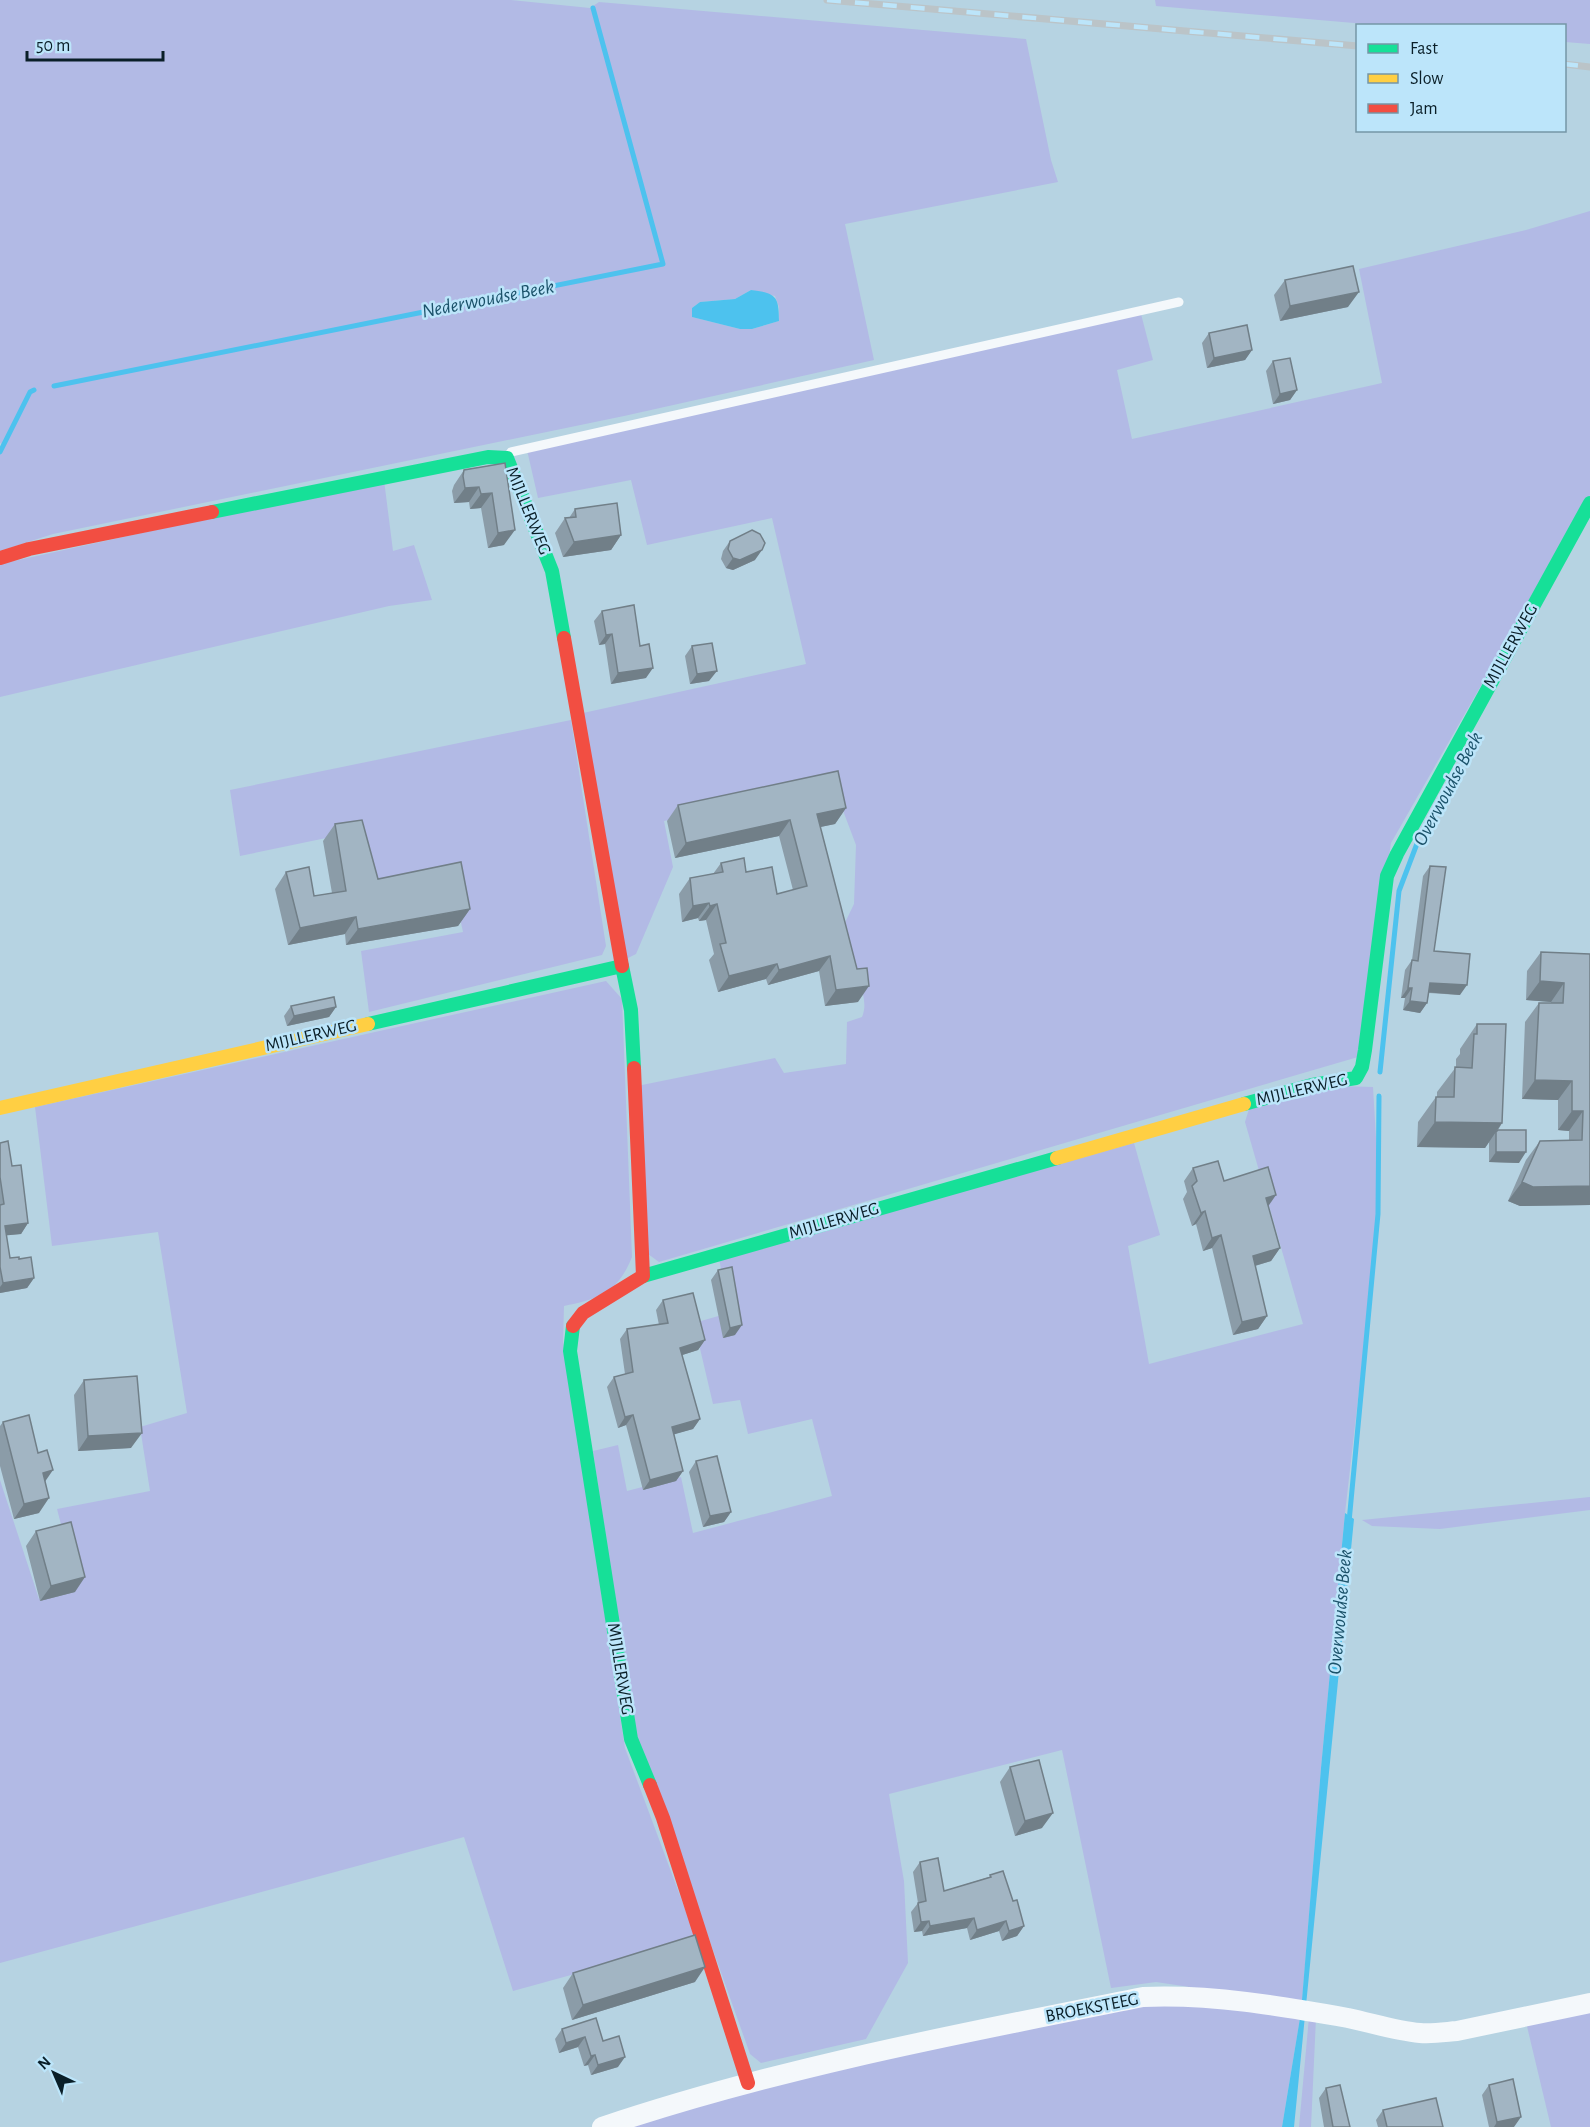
<svg xmlns="http://www.w3.org/2000/svg" width="1590" height="2127" viewBox="0 0 1590 2127" font-family="'Alegreya Sans',sans-serif">
<rect width="100%" height="100%" fill="#b6d3e2"/>
<path fill="#b2bae5" fill-rule="evenodd" d="M0,0H511L590,8L599,2L1026,39L1051,160L1058,182L845,224L874,360L624,416L53,534L0,551V449L2,444L0,443ZM751,290L775,296L779,307V321L752,329H740L692,317V308L700,302L735,299Z
M1155,0H1590V44L1565,42L1564,26L1377,25L1156,6Z
M1590,211V495L1391,843L1358,1057L659,1262L648,1254L637,1086L775,1058L784,1073L846,1064L847,1022L862,1017C872,994 848,959 837,939L854,904L856,845L839,800L828,784L664,821L673,867L636,954L626,959L583,713L806,664L772,518L647,545L631,480L538,498L527,450L1141,314L1153,360L1117,370L1132,439L1382,383L1359,269L1526,230Z
M384,480L393,551L414,545L432,600L389,606L0,697V564Z
M571,720L606,946L602,955L369,1012L361,951L463,932L451,877L367,890L355,832L240,856L230,790Z
M606,981L622,999L632,1257C618,1292 599,1299 564,1306L563,1341L625,1748L701,1952L571,1975L513,1991L464,1837L0,1963V1480L39,1599L77,1586L57,1509L150,1491L140,1427L187,1413L158,1232L52,1246L35,1107Z
M1340,1086L1373,1087L1380,1207L1345,1513L1321,1768L1302,2001L1243,1995L1156,1982L1111,1988L1062,1750L889,1794L904,1881L908,1963L866,2039L761,2063L750,2054L633,1725L593,1451L618,1445L627,1491L681,1477L693,1533L832,1496L812,1419L748,1434L740,1400L713,1404L694,1323L729,1313L719,1258L1134,1143L1160,1235L1128,1246L1149,1364L1303,1324L1245,1122L1249,1109Z
M1590,1497V1510L1440,1529L1372,1526L1362,1520Z
M1154,1999L1301,2012L1282,2127H613L831,2065Z
M1590,2008V2127H1551L1525,2018Z
M1309,2017L1316,2018L1311,2127H1299Z"/>
<path fill="#4dc2ee" d="M751,290C776,293 779,296 779,321L752,329H740L692,317V308L700,302L735,299Z
M1345,1513L1354,1519L1294,2127H1282L1301,2012L1321,1768Z"/>
<g fill="none" stroke-linecap="round" stroke-linejoin="round">
<path stroke="#4dc2ee" stroke-width="5" d="M54,386L663,264L593,8
M0,452L30,392L34,390
M1380,1072L1399,891L1418,841
M1349,1522L1378,1214L1379,1096"/>
<path stroke="#f4f8fb" stroke-width="9" d="M508,456L511,452L1179,302"/>
<path stroke="#f4f8fb" stroke-width="20" d="M602,2127C777,2068 962,2033 1143,1997C1212,1994 1280,2006 1348,2018C1372,2023 1396,2031 1420,2033C1433,2034 1445,2032 1457,2031L1590,2003"/>
<path stroke="#16e098" stroke-width="14" d="M212,512L488,457L507,458L552,571L564,638
M368,1024L622,966L631,1010L634,1068
M1244,1104L1312,1085L1356,1078L1362,1067L1365,1050L1387,876L1397,854L1590,503
M643,1276L1057,1158
M573,1326L570,1351L631,1739L650,1785"/>
<path stroke="#ffcf43" stroke-width="14" d="M0,1108L368,1024
M1057,1158L1244,1104"/>
<path stroke="#f24e42" stroke-width="14" d="M0,558L29,549L212,512
M564,638L622,966
M573,1326L583,1313L643,1276L634,1068
M650,1785L663,1818L748,2083"/>
<g stroke="#bbc4c8" stroke-width="7">
<path id="rail" d="M827,0L1358,46
M1564,64L1590,67"/>
</g>
<use href="#rail" stroke="#bce5fa" stroke-width="4.5" stroke-dasharray="14" stroke-linecap="butt"/>
</g>
<path fill="#8b9ca8" d="M1285,280L1348,307L1280,321L1274,295Z
M1209,333L1252,350L1245,360L1207,368L1202,343Z
M1273,361L1297,390L1290,400L1273,404L1266,371Z
M505,463L504,545L488,548L481,508L470,509L469,502L454,503L452,491L454,485L464,470Z
M575,509L621,535L611,550L563,557L555,533L565,518H569Z
M730,541L755,560L733,570L726,568L721,559L723,551Z
M602,611L646,678L611,684L605,644L599,645L594,621Z
M692,646L709,681L690,684L685,656Z
M678,805L846,808L835,824L820,827L858,1002L825,1006L819,971L768,985L766,979L718,992L709,960L714,954L706,920L699,921L698,918L682,922L679,894L690,878L713,874L721,863L746,872L777,894L793,890L779,836L675,858L667,821Z
M335,824L378,879L470,909L458,926L346,945L345,934L288,945L275,889L286,872L314,896L332,893L323,841Z
M1430,866L1434,951L1460,995L1429,993L1427,1003L1420,1013L1403,1010L1405,998H1401L1405,970L1412,960L1423,876Z
M1541,952L1590,954V1205L1520,1206L1508,1201L1526,1160L1540,1141H1569V1131L1558,1130V1100L1522,1099L1525,1022L1539,1003H1551V1002L1526,1000L1527,971Z
M291,1006L336,1007L329,1017L287,1026L284,1016Z
M1477,1024L1502,1123L1498,1130L1519,1163L1489,1162V1142L1485,1148L1417,1147L1418,1122L1436,1097H1437V1092L1456,1067V1059L1460,1054V1049Z
M0,1143L12,1166L28,1223L21,1234L6,1235L10,1258L19,1259L34,1278L27,1288L0,1293Z
M1193,1168L1224,1181L1268,1207L1280,1248L1271,1261L1255,1266L1267,1316L1258,1329L1233,1335L1212,1248L1203,1251L1196,1224L1192,1226L1183,1199L1187,1192L1184,1181Z
M718,1270L735,1335L723,1338L711,1280Z
M663,1300L705,1340L698,1350L682,1355L700,1419L693,1429L674,1434L683,1471L676,1481L643,1490L626,1425L618,1428L607,1387L614,1377L625,1374L620,1339L627,1329L659,1325L656,1310Z
M84,1380L131,1448L78,1451L74,1395Z
M3,1422L39,1513L14,1519L0,1466V1426Z
M696,1461L731,1512L724,1522L703,1527L689,1472Z
M36,1531L75,1592L40,1601L26,1546Z
M1010,1767L1042,1828L1015,1836L1000,1782Z
M920,1862L944,1891L989,1877L990,1875L1013,1901L1024,1926L1017,1936L1002,1941L999,1931L970,1940L967,1928L923,1936L922,1931L914,1932L911,1912L918,1903L913,1872Z
M573,1973L695,1982L572,2020L563,1988Z
M562,2029L603,2041L618,2067L591,2075L588,2065L584,2066L578,2047L559,2053L555,2039Z
M1489,2085L1514,2127H1489L1482,2095Z
M1326,2088L1350,2127H1324L1319,2098Z
M1383,2110L1443,2127H1378L1376,2120Z"/>
<path fill="#717f88" d="M1359,292L1348,307L1280,321L1290,306Z
M1252,350L1245,360L1207,368L1214,358Z
M1297,390L1290,400L1273,404L1280,394Z
M479,487L469,502L454,503L465,488Z
M492,493L481,508L470,509L481,494Z
M515,530L504,545L488,548L498,533Z
M621,535L611,550L563,557L574,542Z
M762,550L755,560L733,570L726,568L733,558Z
M612,634L605,644L599,645L606,635Z
M653,668L646,678L611,684L618,673Z
M717,671L709,681L690,684L697,674Z
M846,808L835,824L806,830L817,814Z
M790,820L779,836L675,858L686,843Z
M709,903L698,918L682,922L693,906Z
M717,904L706,920L699,921L710,906Z
M470,909L458,926L346,945L358,929Z
M356,917L345,934L288,945L300,928Z
M830,956L819,971L768,985L779,970Z
M777,964L766,979L718,992L729,976Z
M1540,981L1564,983L1551,1002L1526,1000Z
M1430,983L1467,985L1460,995L1424,992Z
M869,986L858,1002L825,1006L836,990Z
M1408,988H1412L1405,998H1401Z
M1410,1001L1427,1003L1420,1013L1403,1010Z
M336,1007L329,1017L287,1026L294,1016Z
M1535,1080L1572,1081L1558,1100L1522,1099Z
M1572,1111H1583L1569,1131L1558,1130Z
M1435,1122L1502,1123L1485,1148L1417,1147Z
M1496,1152H1526L1519,1163L1489,1162Z
M1522,1182L1590,1186V1205L1520,1206L1508,1201Z
M1276,1195L1267,1208L1266,1198Z
M1205,1211L1196,1224L1192,1226L1201,1213Z
M28,1223L21,1234L0,1236L5,1226Z
M1221,1235L1212,1248L1203,1251L1212,1238Z
M1280,1248L1271,1261L1244,1269L1253,1256Z
M34,1278L27,1288L0,1293V1287L3,1283Z
M1267,1316L1258,1329L1233,1335L1242,1322Z
M742,1325L735,1335L723,1338L730,1328Z
M705,1340L698,1350L673,1358L680,1348Z
M633,1415L626,1425L618,1428L625,1417Z
M700,1419L693,1429L665,1437L672,1427Z
M142,1433L131,1448L78,1451L88,1436Z
M53,1470L42,1486L43,1473Z
M683,1471L676,1481L643,1490L650,1480Z
M49,1498L39,1513L14,1519L24,1504Z
M731,1512L724,1522L703,1527L710,1516Z
M85,1577L75,1592L40,1601L51,1586Z
M1053,1813L1042,1828L1015,1836L1025,1821Z
M974,1918L967,1928L923,1936L930,1926Z
M929,1921L922,1931L914,1932L921,1922Z
M1006,1921L999,1931L970,1940L977,1930Z
M1024,1926L1017,1936L1002,1941L1009,1931Z
M705,1967L695,1982L572,2020L583,2005Z
M585,2037L578,2047L559,2053L566,2043Z
M595,2055L588,2065L584,2066L591,2056Z
M625,2057L618,2067L591,2075L598,2065Z
M1521,2117L1514,2127H1494L1497,2122Z"/>
<path fill="#a2b5c3" stroke="#717f88" stroke-width="1.5" d="M1353,266L1359,292L1290,306L1285,280Z
M1247,325L1252,350L1214,358L1209,333Z
M1290,358L1297,390L1280,394L1273,361Z
M505,463L515,530L498,533L492,493L481,494L479,487L465,488L463,476L464,470Z
M617,503L621,535L574,542L565,518L576,517L575,509Z
M752,530L760,534L765,543L762,550L740,560L733,558L728,549L730,541Z
M634,605L640,646L649,644L653,668L618,673L612,634L606,635L602,611Z
M712,643L717,671L697,674L692,646Z
M838,771L846,808L817,814L857,969L867,968L869,986L836,990L830,956L779,970L777,964L729,976L720,944L726,943L717,904L710,906L709,903L693,906L690,878L723,872L721,863L744,858L746,872L772,867L777,894L807,886L790,820L686,843L678,805Z
M362,820L378,879L461,862L470,909L358,929L356,917L300,928L286,872L309,867L314,896L346,891L335,824Z
M1430,866L1446,867L1434,951L1470,954L1467,985L1430,983L1427,1003L1410,1001L1412,988H1408L1412,960L1418,961Z
M1541,952L1590,954V1186L1533,1187L1522,1182L1540,1141L1582,1140L1583,1111H1572V1081L1535,1080L1539,1003H1563L1564,983L1540,981Z
M334,997L336,1007L294,1016L291,1006Z
M1477,1024H1506L1502,1123L1435,1122L1436,1097H1454L1455,1067L1472,1068L1474,1034H1477Z
M1498,1130H1526V1152H1496V1132Z
M8,1141L12,1166L21,1165L28,1223L5,1226L10,1258L19,1257V1259L31,1257L34,1278L3,1283L0,1267V1205L4,1204L0,1177V1143Z
M1218,1161L1224,1181L1268,1167L1276,1195L1266,1198L1280,1248L1253,1256L1267,1316L1242,1322L1221,1235L1212,1238L1205,1211L1201,1213L1192,1186L1197,1181L1193,1168Z
M732,1267L742,1325L730,1328L718,1270Z
M693,1293L705,1340L680,1348L700,1419L672,1427L683,1471L650,1480L633,1415L625,1417L614,1377L633,1372L627,1329L668,1323L663,1300Z
M137,1376L142,1433L88,1436L84,1380Z
M29,1415L38,1453L47,1450L53,1470L43,1473L49,1498L24,1504L3,1422Z
M717,1456L731,1512L710,1516L696,1461Z
M71,1522L85,1577L51,1586L36,1531Z
M1039,1760L1053,1813L1025,1821L1010,1767Z
M938,1858L944,1891L991,1877L990,1875L1003,1871L1013,1901L1017,1900L1024,1926L1009,1931L1006,1921L977,1930L974,1918L930,1926L929,1921L921,1922L918,1903L926,1901L920,1862Z
M695,1935L705,1967L583,2005L573,1973Z
M596,2018L603,2041L619,2036L625,2057L598,2065L595,2055L591,2056L585,2037L566,2043L562,2029Z
M1513,2079L1521,2117L1497,2122L1489,2085Z
M1340,2085L1350,2127H1333L1326,2088Z
M1436,2098L1443,2127H1387L1383,2110Z"/>
<g text-anchor="middle" dominant-baseline="central" stroke-width="5" stroke-linejoin="round" paint-order="stroke">
<g font-size="18" fill="#0a1f28" stroke="#bce5fa">
<text transform="translate(528 511) rotate(68)">MIJLLERWEG</text>
<text transform="translate(1511 646) rotate(-61)">MIJLLERWEG</text>
<text transform="translate(311 1036) rotate(-13)">MIJLLERWEG</text>
<text transform="translate(1302 1090) rotate(-13)">MIJLLERWEG</text>
<text transform="translate(834 1221) rotate(-16)">MIJLLERWEG</text>
<text transform="translate(620 1669) rotate(81)">MIJLLERWEG</text>
<text transform="translate(1092 2008) rotate(-11)">BROEKSTEEG</text>
</g>
<g font-size="20" font-style="italic" fill="#1b526a" stroke="#bce5fa">
<text transform="translate(488 299) rotate(-11)">Nederwoudse Beek</text>
<text transform="translate(1448 789) rotate(-62)">Overwoudse Beek</text>
<text transform="translate(1340 1612) rotate(-85)">Overwoudse Beek</text>
</g>
</g>
<rect x="1356" y="24" width="210" height="108" fill="#bce5fa" stroke="#7596a6" stroke-width="1.5"/>
<rect x="1368" y="44" width="30" height="9" fill="#16e098" stroke="#7596a6" stroke-width="1.5"/>
<text x="1410" y="54" font-size="18" fill="#0a1f28">Fast</text>
<rect x="1368" y="74" width="30" height="9" fill="#ffcf43" stroke="#7596a6" stroke-width="1.5"/>
<text x="1410" y="84" font-size="18" fill="#0a1f28">Slow</text>
<rect x="1368" y="104" width="30" height="9" fill="#f24e42" stroke="#7596a6" stroke-width="1.5"/>
<text x="1410" y="114" font-size="18" fill="#0a1f28">Jam</text>
<g transform="translate(54 2073) rotate(316)" stroke="#bce5fa" stroke-width="4.5" paint-order="stroke">
<path d="M0-4.5L10 22L0 15L-10 22Z" fill="#0a1f28"/>
<text y="-9" font-size="16" font-weight="bold" text-anchor="middle" fill="#0a1f28">N</text>
</g>
<path d="M27 51v9h136v-9" fill="none" stroke="#0a1f28" stroke-width="3"/>
<text x="36" y="51" font-size="18" fill="#0a1f28" stroke="#bce5fa" stroke-width="4.5" paint-order="stroke">50 m</text>
</svg>
